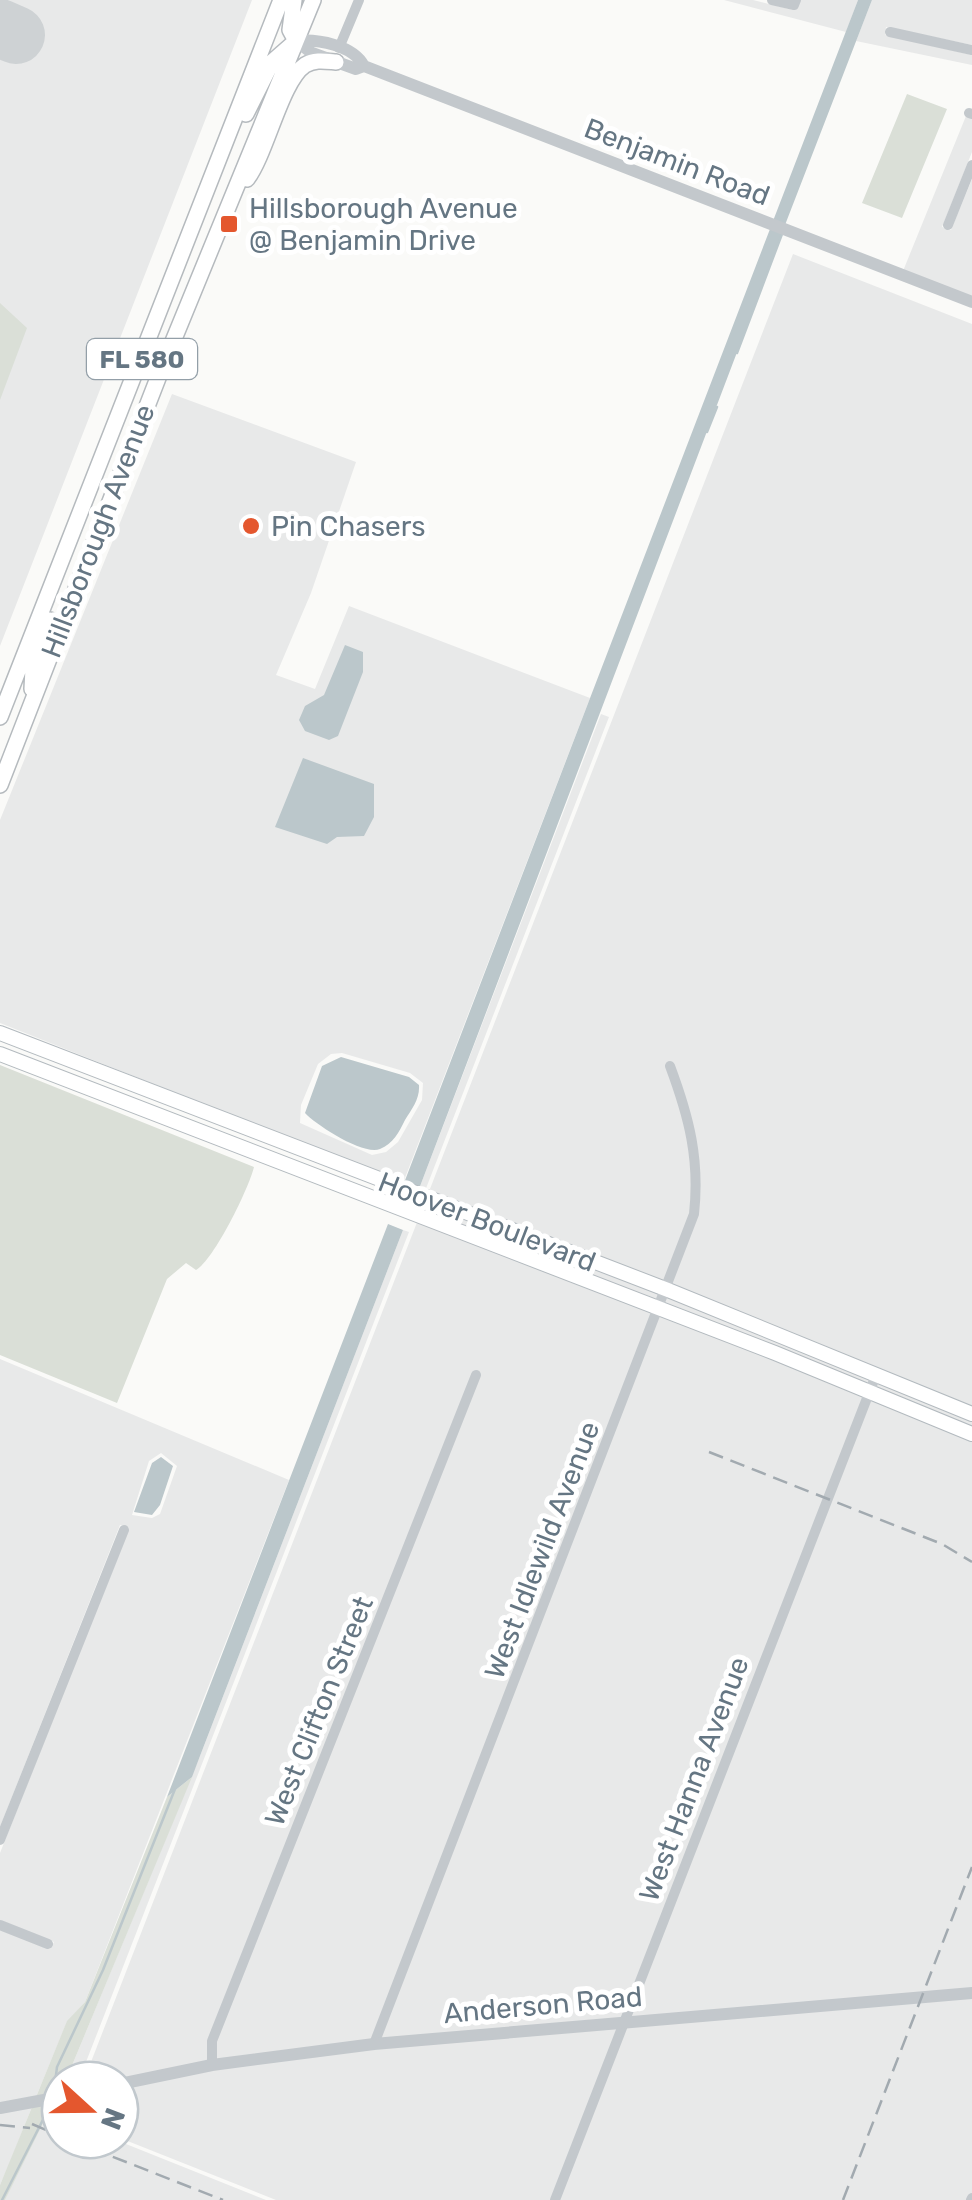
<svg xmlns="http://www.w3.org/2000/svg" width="972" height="2200" viewBox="0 0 972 2200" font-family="Rubik,sans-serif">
<rect width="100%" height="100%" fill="#fafaf8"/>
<path fill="#e8e9e9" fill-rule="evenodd" d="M0,0H252L0,646Z
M724,0H753L793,10L801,0H858L846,32Z
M872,0H972V45L886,27L885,35L972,55V65L856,41Z
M966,116L972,119V152L942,227L951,230L972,179V297L903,271Z
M793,254L972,324V2200H276L120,2138V2080H84Z
M172,394L356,462L311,593L276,675L315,689L349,606L590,698L403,1183L0,1023V820ZM342,1053L410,1073L423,1083L422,1100L398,1142L386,1152L372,1155L300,1123L301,1105L318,1064L331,1054Z
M601,714L609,717L425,1191L419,1189Z
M403,1230L409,1232L79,2080H66L200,1756Z
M0,1359L289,1480L85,2002L67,2022L36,2097L0,2103V1930L50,1949L54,1942L0,1920V1853L129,1528L120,1525L0,1827ZM161,1453L177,1466L160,1514L152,1518L132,1515L149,1461Z
M60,2102V2140H116L266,2200H5L36,2131L53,2103Z
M32,2107L8,2167L0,2185V2112Z"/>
<path fill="#dadfd7" d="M907,94L947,109L902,218L862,203Z
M0,303L27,328L0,400Z
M0,1065L254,1167C249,1188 214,1260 196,1270L186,1263L167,1279L117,1403L0,1355Z
M192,1777L66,2080H60V2092L36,2097L67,2021L85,2002L167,1797Z
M53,2103L5,2200H0V2185L32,2107Z"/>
<path fill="#bbc7cb" d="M858,0H872L785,225L773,221Z
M770,229L782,234L419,1189L404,1183Z
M345,645L363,652V672L338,736L329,740L305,731L299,720L305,706L324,695Z
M303,758L374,784V817L364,836L337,837L327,844L275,827Z
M341,1057L409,1077L419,1085C420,1099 412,1109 405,1120C399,1132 393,1144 380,1149C364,1156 316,1125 305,1113L322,1066Z
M388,1224L403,1230L200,1756L192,1777L167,1797Z
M161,1457L173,1466L160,1505L152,1515L134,1512L152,1463Z"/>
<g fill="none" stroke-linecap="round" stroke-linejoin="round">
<path stroke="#bbc7cb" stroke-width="2.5" d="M737,353L782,234
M707,432L717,407
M54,2091L57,2067L103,1970L175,1789
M2,2200L51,2104"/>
<path stroke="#ced2d4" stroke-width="58" d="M0,28L16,35"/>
<g stroke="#b3babf" stroke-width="16">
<path id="secondary" d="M0,1033L668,1290L972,1414
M0,1054L775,1353L972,1434"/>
</g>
<g stroke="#b5babe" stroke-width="18">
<path id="primary" d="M294,0L290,30L296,41
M246,114L272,62L296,41
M247,179C267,152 281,81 305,65C315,59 325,61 336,62
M32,689L33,668L50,620
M0,717L281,0
M0,785L158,378L313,0"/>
</g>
<path stroke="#c3c8cc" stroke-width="10" d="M772,0L794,5L796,0
M890,32L972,50
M339,48L359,0
M969,113L972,114
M948,225L972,165
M0,1840L124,1530
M0,1925L48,1944
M374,2044L694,1214C700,1159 689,1117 670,1066
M212,2065V2041L476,1375
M555,2200L876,1375
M971,2200L972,2198"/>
<path stroke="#c3c8cc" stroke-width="12" d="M296,41L312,53L356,69L364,66L972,302
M296,41C318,39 353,45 364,66
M120,2084L212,2065L374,2044L972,1993
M0,2108L60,2097"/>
<use href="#secondary" stroke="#fff" stroke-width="14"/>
<use href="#primary" stroke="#fff" stroke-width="15"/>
<path stroke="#a2aab0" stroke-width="2.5" stroke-dasharray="15 8" stroke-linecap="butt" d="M709,1452L942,1544L972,1562
M32,2124L60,2136
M0,2125L30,2128
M70,2140L223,2200
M843,2200L972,1867"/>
</g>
<g fill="#e4572e" stroke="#fff" stroke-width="4">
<rect x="219" y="214" width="20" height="20" rx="5"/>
<circle cx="251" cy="526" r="10"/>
</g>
<g text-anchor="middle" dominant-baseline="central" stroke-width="10" stroke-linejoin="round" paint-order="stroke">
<rect fill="#fff" stroke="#939fa8" stroke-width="2.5" x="87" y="339" width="110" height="40" rx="8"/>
<g font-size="25" font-weight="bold" fill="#657683">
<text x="142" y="359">FL 580</text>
</g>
<g font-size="28" fill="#657683" stroke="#fff">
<text transform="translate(677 162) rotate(21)">Benjamin Road</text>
<text transform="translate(98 531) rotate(-69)">Hillsborough Avenue</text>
<text transform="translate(487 1222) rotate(21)">Hoover Boulevard</text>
<text transform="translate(542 1550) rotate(-69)">West Idlewild Avenue</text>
<text transform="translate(319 1711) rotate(-68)">West Clifton Street</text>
<text transform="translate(694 1779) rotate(-69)">West Hanna Avenue</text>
<text transform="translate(543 2005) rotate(-5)">Anderson Road</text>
</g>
<g font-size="28" fill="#657683" stroke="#fff" text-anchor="start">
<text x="249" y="208">Hillsborough Avenue<tspan x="249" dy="32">@ Benjamin Drive</tspan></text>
<text x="271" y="526">Pin Chasers</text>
</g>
</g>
<g transform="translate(90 2110) rotate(111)"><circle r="48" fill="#ffffff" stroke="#c1c8cd" stroke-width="2.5"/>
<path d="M0-8L18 38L0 25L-18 38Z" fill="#e4572e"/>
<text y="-15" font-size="28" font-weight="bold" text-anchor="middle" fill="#657683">N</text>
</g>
</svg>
